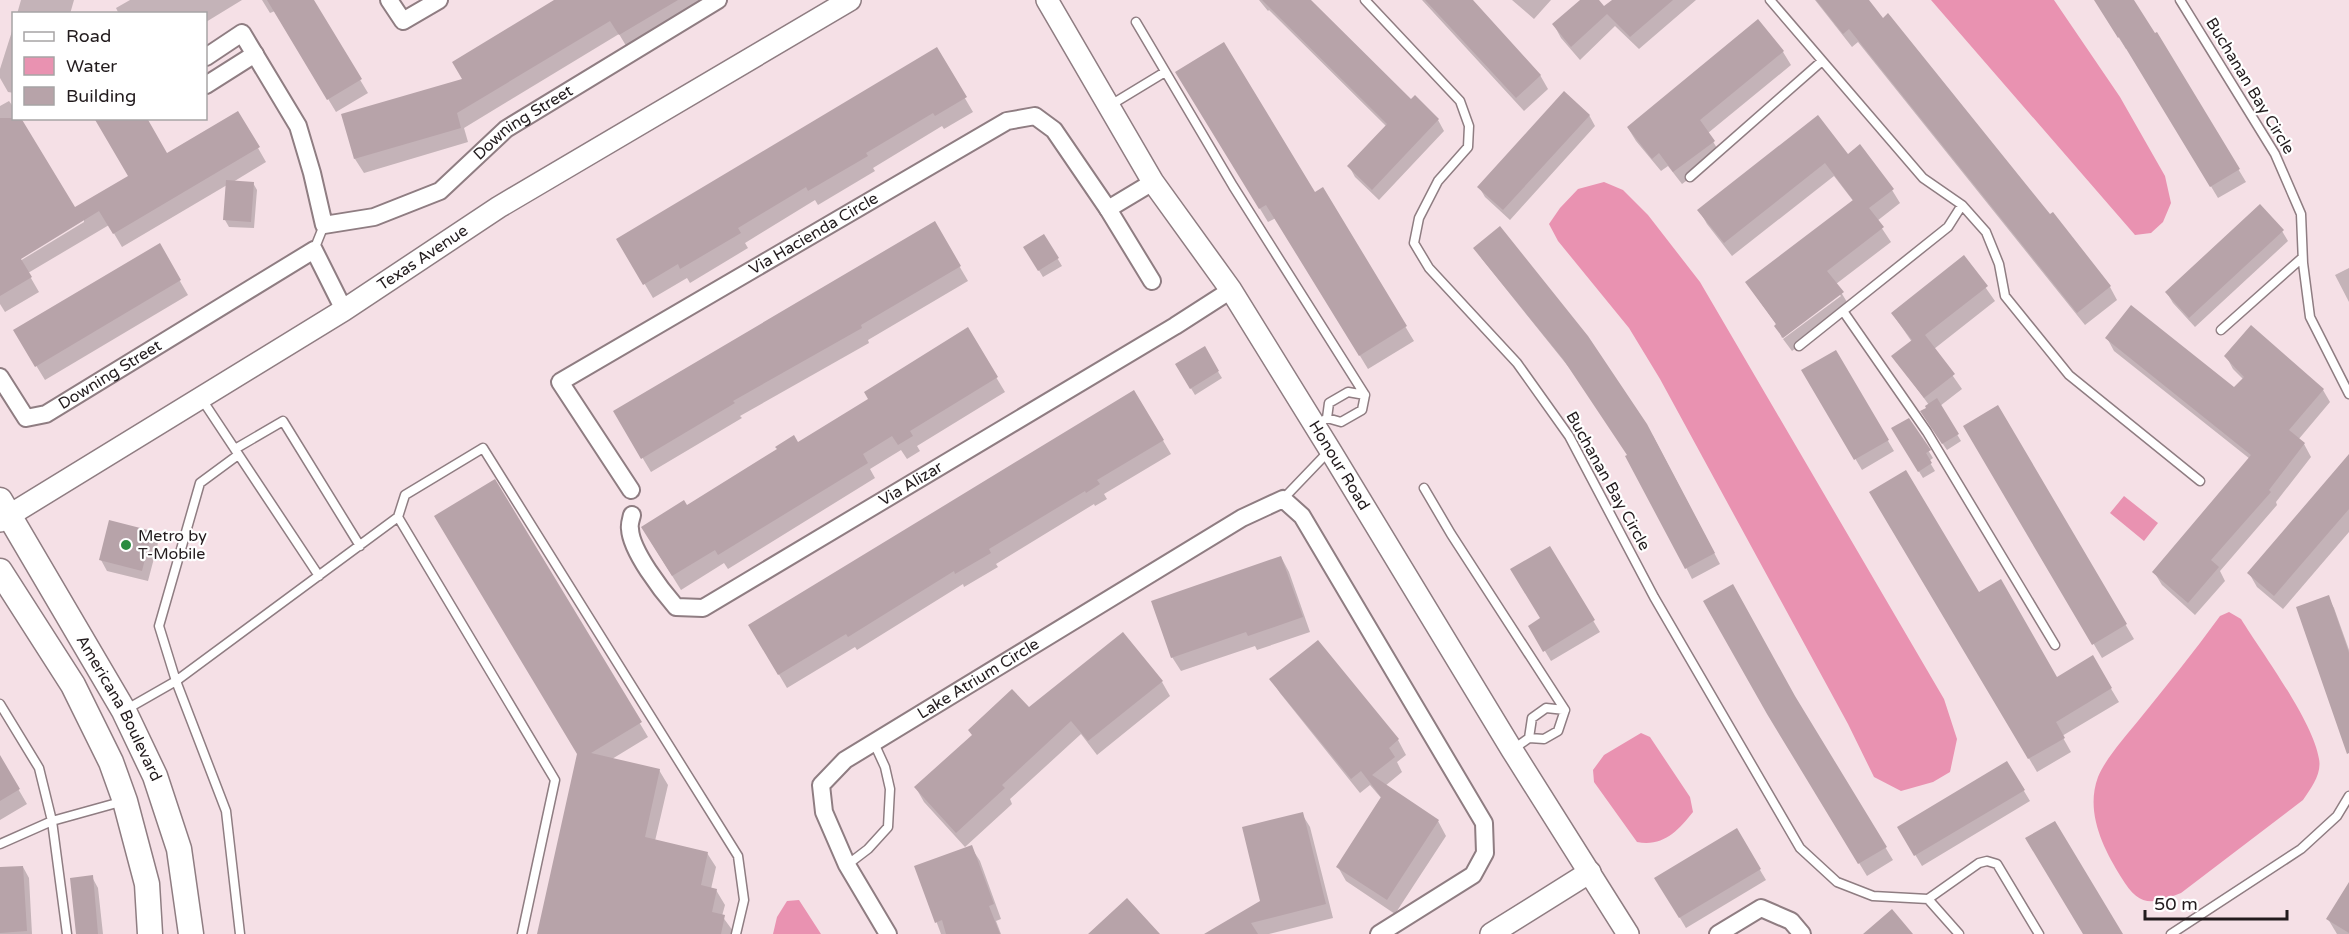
<svg xmlns="http://www.w3.org/2000/svg" width="2349" height="934" viewBox="0 0 2349 934" font-family="'Varela Round',sans-serif">
<rect width="100%" height="100%" fill="#f5e0e6"/>
<path fill="#e992b1" d="M1931,0H2054L2120,97L2165,176L2171,203L2163,222L2151,233L2135,235Z
M1604,182L1623,190L1648,215L1700,282L1944,699L1957,739L1950,772L1933,782L1901,791L1874,777L1848,724L1660,379L1629,328L1558,241L1549,224L1560,208L1578,189Z
M2124,496L2158,523L2144,541L2110,513Z
M2229,612L2241,619C2262,653 2313,721 2319,759C2322,774 2311,788 2303,800L2181,893C2151,905 2139,907 2121,877C2103,848 2085,812 2098,777C2106,758 2125,737 2138,721C2166,686 2194,652 2220,616Z
M1641,733L1650,737L1690,797L1693,812C1678,831 1663,847 1637,842L1594,782L1593,770L1604,755Z
M799,900L821,934H773L777,917L787,901Z"/>
<path fill="#0003" fill-rule="evenodd" d="M21,0H74L70,14H17Z
M130,0H242L206,22V14H119L116,8Z
M262,0H312L368,93L336,112L275,11L270,13Z
M557,0H709L628,49L619,34L464,128L468,142L364,173L355,159L343,115L464,80Z
M1259,0H1309L1411,101L1415,97L1438,120L1444,131L1379,200L1355,177L1349,166L1387,127L1269,10L1268,11Z
M1422,0H1471L1540,75L1548,89L1524,111Z
M1512,0H1551L1534,19Z
M1582,0H1597L1604,8L1614,0H1696L1639,49L1615,26L1580,60L1561,38L1554,25Z
M1815,0H1867L2110,287L2117,300L2085,325L1858,42L1852,47Z
M2095,0H2133L2155,35L2157,34L2246,182L2218,198L2128,48L2126,49Z
M1758,22L1783,52L1791,65L1708,133L1721,155L1682,184L1668,166L1661,171L1636,141L1628,128Z
M14,25V93L8,92L0,78V69Z
M936,49L973,112L944,129L942,126L873,168L875,171L818,205L815,200L745,243L748,248L690,283L687,278L653,298L618,239Z
M1185,86L1315,194L1322,189L1414,341L1368,369L1276,218L1268,222Z
M9,101L14,108V118L74,209L238,113L266,162L233,182L253,183L257,190L254,228L229,227L225,220L227,185L122,247L109,225L28,273L39,292L5,312L0,304V106ZM84,219V222L15,264L13,261Z
M1589,115L1595,126L1510,220L1485,197L1479,187Z
M1817,117L1847,156L1892,190L1900,203L1877,221L1891,242L1836,284L1850,307L1792,351L1783,339L1841,296L1839,294L1782,338L1776,324L1747,283L1854,202L1834,176L1732,256L1707,224L1699,210Z
M934,223L968,281L868,340L869,343L740,416L742,418L651,472L615,412Z
M2282,231L2288,241L2195,327L2173,303L2167,293Z
M1044,236L1062,266L1043,277L1025,247Z
M159,245L188,295L45,380L15,331Z
M1475,248L1653,436L1720,564L1692,579L1629,456L1571,370L1482,259Z
M1964,257L1995,301L1934,349L1962,389L1940,406L1961,441L1947,450L1926,419L1929,405L1893,356L1912,342L1892,313Z
M2349,268V302L2335,275Z
M967,329L1005,392L917,446L920,451L907,459L901,450L870,469L875,478L728,569L724,563L681,590L651,542L687,507L798,444L870,399Z
M2107,338L2234,389L2243,379L2233,369L2226,356L2323,390L2330,402L2298,440L2304,444L2311,457L2276,502L2277,505L2220,571L2225,581L2195,615L2162,585L2154,572L2250,459L2114,351Z
M1204,349L1222,378L1195,395L1177,365Z
M1835,352L1894,451L1862,470L1803,371Z
M1134,392L1171,454L1104,494L1107,499L1095,506L1094,504L996,564L998,567L964,587L963,584L857,650L855,647L787,688L750,626Z
M1997,407L2134,639L2102,658L1965,426Z
M1909,420L1933,458L1929,461L1935,471L1923,478L1893,429Z
M2349,456V532L2283,609L2257,587L2249,573Z
M495,481L648,737L612,759L659,770L668,785L655,841L707,853L716,867L711,889L716,890L725,905L722,916L733,931L732,934H539L579,754Z
M1871,492L1978,594L2057,679L2092,657L2119,702L2062,736L2071,752L2037,772Z
M151,532L158,543L148,581L107,571L101,560Z
M1549,548L1600,632L1551,661L1530,626L1542,619Z
M1281,557L1289,572L1310,632L1257,650L1255,646L1181,671L1172,657Z
M2328,597L2334,608L2349,650V737Z
M1318,642L1398,740L1406,755L1397,762L1402,772L1385,786L1438,821L1446,836L1395,914L1346,881L1338,867L1382,799L1370,785L1360,793L1280,693L1271,679Z
M1162,682L1170,696L1097,755L1081,734L1010,799L1012,804L965,847L924,802L916,788L1029,709Z
M1797,702L1893,860L1867,876L1776,727Z
M0,758L27,804L0,820Z
M2007,763L2030,801L1922,866L1899,828Z
M1302,814L1310,827L1333,918L1269,934H1207L1262,901Z
M1736,830L1766,880L1686,928L1656,878Z
M971,847L980,861L1001,919L996,921L1001,934H941L916,867Z
M23,867L29,878L32,934H0V869Z
M92,877L98,888L103,934H77Z
M2349,885V934H2337L2328,919Z"/>
<path fill="#b7a3a9" d="M267,0H314L362,79L327,100Z
M554,0H678L619,35L610,21L457,113L461,128L354,159L341,114L462,79L452,62Z
M1262,0H1311L1411,99L1415,95L1439,119L1372,190L1347,166L1387,124Z
M1425,0H1473L1541,75L1516,98Z
M1580,0H1599L1604,6L1612,0H1673L1630,37L1607,14L1571,47L1552,24Z
M1816,0H1869L1883,18L1888,13L2050,214L2053,212L2111,286L2077,313L1849,29L1843,34Z
M2094,0H2134L2155,33L2157,32L2240,169L2210,187L2119,37L2118,38Z
M1758,19L1784,51L1700,120L1715,141L1673,172L1659,153L1652,159L1627,127Z
M1224,42L1315,192L1323,187L1407,326L1359,356L1266,205L1259,209L1175,72Z
M937,47L967,97L935,116L933,113L866,153L868,156L808,191L806,187L738,228L741,233L680,269L678,264L643,285L616,239Z
M1564,91L1590,115L1503,210L1477,187Z
M238,111L260,147L113,234L99,211L21,259L32,277L0,296V118H21L75,207L128,176L94,118H147L167,153Z
M1818,115L1848,154L1860,144L1894,189L1869,208L1884,227L1827,271L1844,292L1783,338L1774,326L1776,324L1745,282L1853,200L1825,163L1724,243L1697,210Z
M226,180L254,182L251,222L223,220Z
M2260,204L2284,230L2189,318L2165,292Z
M935,221L961,266L861,325L862,328L733,401L735,403L641,459L613,411Z
M1500,226L1588,336L1647,424L1715,553L1685,569L1625,456L1627,455L1563,359L1473,248Z
M1044,234L1059,258L1038,271L1023,247Z
M160,243L181,280L35,367L13,330Z
M1964,255L1988,286L1925,335L1955,374L1924,398L1891,356L1912,340L1891,313Z
M2131,305L2234,387L2244,377L2224,356L2251,325L2324,389L2289,430L2305,443L2269,490L2271,492L2211,560L2219,567L2188,603L2152,572L2251,455L2105,338Z
M968,327L998,377L910,431L913,436L898,445L892,436L863,454L868,463L718,555L715,550L672,576L641,527L684,500L687,505L777,449L775,447L794,435L798,442L868,399L864,392Z
M1205,346L1219,371L1190,389L1175,364Z
M1836,350L1889,440L1854,460L1801,370Z
M1134,390L1164,440L1097,480L1100,484L1086,493L1085,491L989,549L991,553L955,574L954,571L848,637L846,634L778,675L748,625Z
M1937,398L1959,434L1942,444L1920,411L1926,408L1925,406Z
M1998,405L2127,624L2092,645L1963,426Z
M1909,418L1931,450L1926,453L1932,463L1918,472L1891,428Z
M2349,454V509L2274,596L2247,573Z
M1906,470L1979,592L2001,579L2057,677L2093,655L2112,688L2056,722L2065,738L2028,759L1869,492Z
M495,479L642,722L591,753L660,769L645,837L708,852L701,885L717,889L712,912L725,915L721,934H537L577,754L434,516Z
M109,520L152,531L142,571L99,560Z
M1550,546L1595,620L1543,652L1528,626L1540,618L1510,569Z
M1281,556L1303,617L1248,636L1246,632L1171,658L1151,601Z
M1733,584L1795,696L1887,847L1858,864L1767,714L1703,601Z
M2329,595L2349,653V753L2347,754L2296,607Z
M1123,632L1163,681L1088,741L1071,721L1002,785L1005,788L956,833L914,787L972,735L968,730L1012,689L1029,707Z
M1318,640L1399,739L1389,748L1395,757L1372,775L1439,820L1387,900L1336,867L1381,797L1361,771L1351,779L1269,679Z
M0,755L20,789L0,801Z
M2007,761L2025,790L1914,856L1897,827Z
M1303,812L1326,904L1251,923L1258,934H1204L1260,901L1242,827Z
M2055,821L2123,934H2083L2025,838Z
M1737,828L1761,869L1679,918L1654,878Z
M972,845L994,904L989,906L1000,934H946L942,920L935,923L914,866Z
M23,866L27,931L0,933V867Z
M93,875L98,934H76L70,878Z
M2349,882V933L2326,919Z
M1127,898L1160,934H1088Z
M1892,909L1913,934H1863Z"/>
<g fill="none" stroke-linecap="round" stroke-linejoin="round">
<g stroke="#8f7d82" stroke-width="11">
<path id="service" d="M1365,0L1460,101L1469,126L1468,147L1438,181L1419,218L1414,243L1429,268L1517,363L1569,436L1654,597L1800,848L1837,882L1873,896L1928,899L1959,934
M1770,0L1923,178L1962,205L1986,232L1999,264L2005,296L2069,375L2200,481
M2180,0L2275,154L2301,214L2303,263L2310,317L2349,394
M1136,22L1233,186L1365,395
M1109,106L1165,72
M1690,177L1822,61
M314,250L324,225
M1843,311L1927,432L2055,645
M2221,330L2302,258
M1799,346L1948,227L1962,205
M201,398L319,576
M1316,425L1327,418L1341,422L1362,410L1365,395L1348,392L1329,403L1327,418
M235,449L283,421L360,546
M238,455L200,483L159,626L176,681L398,517L405,495L483,448L738,856L744,900L736,934
M1424,488L1451,534L1565,710
M1283,499L1329,451
M398,517L555,780L522,934
M0,704L39,768L52,821L0,844
M127,709L176,681L226,811L240,934
M1512,750L1529,738L1544,739L1558,731L1565,710L1546,708L1532,718L1529,738
M847,865L868,849L888,827L890,789L885,767L874,743
M1928,899L1979,863L1987,861L1997,864L2039,934
M67,934L52,821L124,801
M2171,934L2301,849L2337,816L2349,796"/>
</g>
<g stroke="#8f7d82" stroke-width="20">
<g id="minor">
<path d="M389,0L403,21L439,0"/>
<path id="s1" d="M206,57L242,33L298,126L312,173L324,225L374,217L440,191L506,129L718,0"/>
<path d="M206,85L255,54"/>
<path d="M1108,209L1152,281"/>
<path id="s2" d="M0,377L26,418L46,414L314,250L344,310"/>
<path id="s3" d="M631,490L560,382L1007,121L1035,116L1054,130L1108,209L1153,182"/>
<path id="s4" d="M632,515C631,519 629,525 630,529C631,551 662,591 676,607L703,608L1175,326L1231,290"/>
<path id="s5" d="M888,934L847,865L824,812L821,785L845,760L1242,518L1283,499L1302,516L1484,823L1485,853L1473,875L1379,934"/>
<path d="M1718,934L1761,908L1791,921L1802,934"/>
</g>
</g>
<g stroke="#8f7d82" stroke-width="24">
<g id="tertiary">
<path id="s6" d="M1047,0L1153,182L1231,290L1330,450L1512,750L1628,934"/>
<path id="s7" d="M0,521L344,310L499,207L850,0"/>
<path d="M1491,934L1590,872"/>
</g>
</g>
<g stroke="#8f7d82" stroke-width="27">
<g id="secondary">
<path id="s8" d="M0,500L124,711L155,776L179,849L191,934"/>
<path d="M0,571L73,685L111,762L125,801L147,884L150,934"/>
</g>
</g>
<use href="#service" stroke="#fff" stroke-width="8"/>
<use href="#minor" stroke="#fff" stroke-width="16"/>
<use href="#tertiary" stroke="#fff" stroke-width="21"/>
<use href="#secondary" stroke="#fff" stroke-width="24"/>
</g>
<circle fill="#298c40" stroke="#fff" stroke-width="2" cx="126" cy="545" r="6"/>
<g text-anchor="middle" dominant-baseline="central" stroke-width="4.5" stroke-linejoin="round" paint-order="stroke">
<g font-size="16" fill="#221b1d" stroke="#fff">
<text transform="translate(2250 86) rotate(59)">Buchanan Bay Circle</text>
<text stroke="none"><textPath href="#s1" startOffset="484">Downing Street</textPath></text>
<text stroke="none"><textPath href="#s3" startOffset="423">Via Hacienda Circle</textPath></text>
<text stroke="none"><textPath href="#s7" startOffset="498">Texas Avenue</textPath></text>
<text stroke="none"><textPath href="#s2" startOffset="144">Downing Street</textPath></text>
<text stroke="none"><textPath href="#s6" startOffset="550">Honour Road</textPath></text>
<text transform="translate(1608 481) rotate(61)">Buchanan Bay Circle</text>
<text stroke="none"><textPath href="#s4" startOffset="375">Via Alizar</textPath></text>
<text stroke="none"><textPath href="#s5" startOffset="356">Lake Atrium Circle</textPath></text>
<text stroke="none"><textPath href="#s8" startOffset="240">Americana Boulevard</textPath></text>
</g>
<g font-size="16" fill="#221b1d" stroke="#fff" text-anchor="start">
<text x="138" y="536">Metro by<tspan x="138" dy="18">T-Mobile</tspan></text>
</g>
</g>
<rect x="12" y="12" width="195" height="108" fill="#ffffff" stroke="#a7a4a5" stroke-width="1.5"/>
<rect x="24" y="32" width="30" height="9" fill="#ffffff" stroke="#a7a4a5" stroke-width="1.5"/>
<text x="66" y="42" font-size="18" fill="#221b1d">Road</text>
<rect x="24" y="57" width="30" height="18" fill="#e992b1" stroke="#a7a4a5" stroke-width="1.5"/>
<text x="66" y="72" font-size="18" fill="#221b1d">Water</text>
<rect x="24" y="87" width="30" height="18" fill="#b7a3a9" stroke="#a7a4a5" stroke-width="1.5"/>
<text x="66" y="102" font-size="18" fill="#221b1d">Building</text>
<path d="M2145 910v9h142v-9" fill="none" stroke="#221b1d" stroke-width="3"/>
<text x="2154" y="910" font-size="18" fill="#221b1d" stroke="#ffffff" stroke-width="4.5" paint-order="stroke">50 m</text>
</svg>
